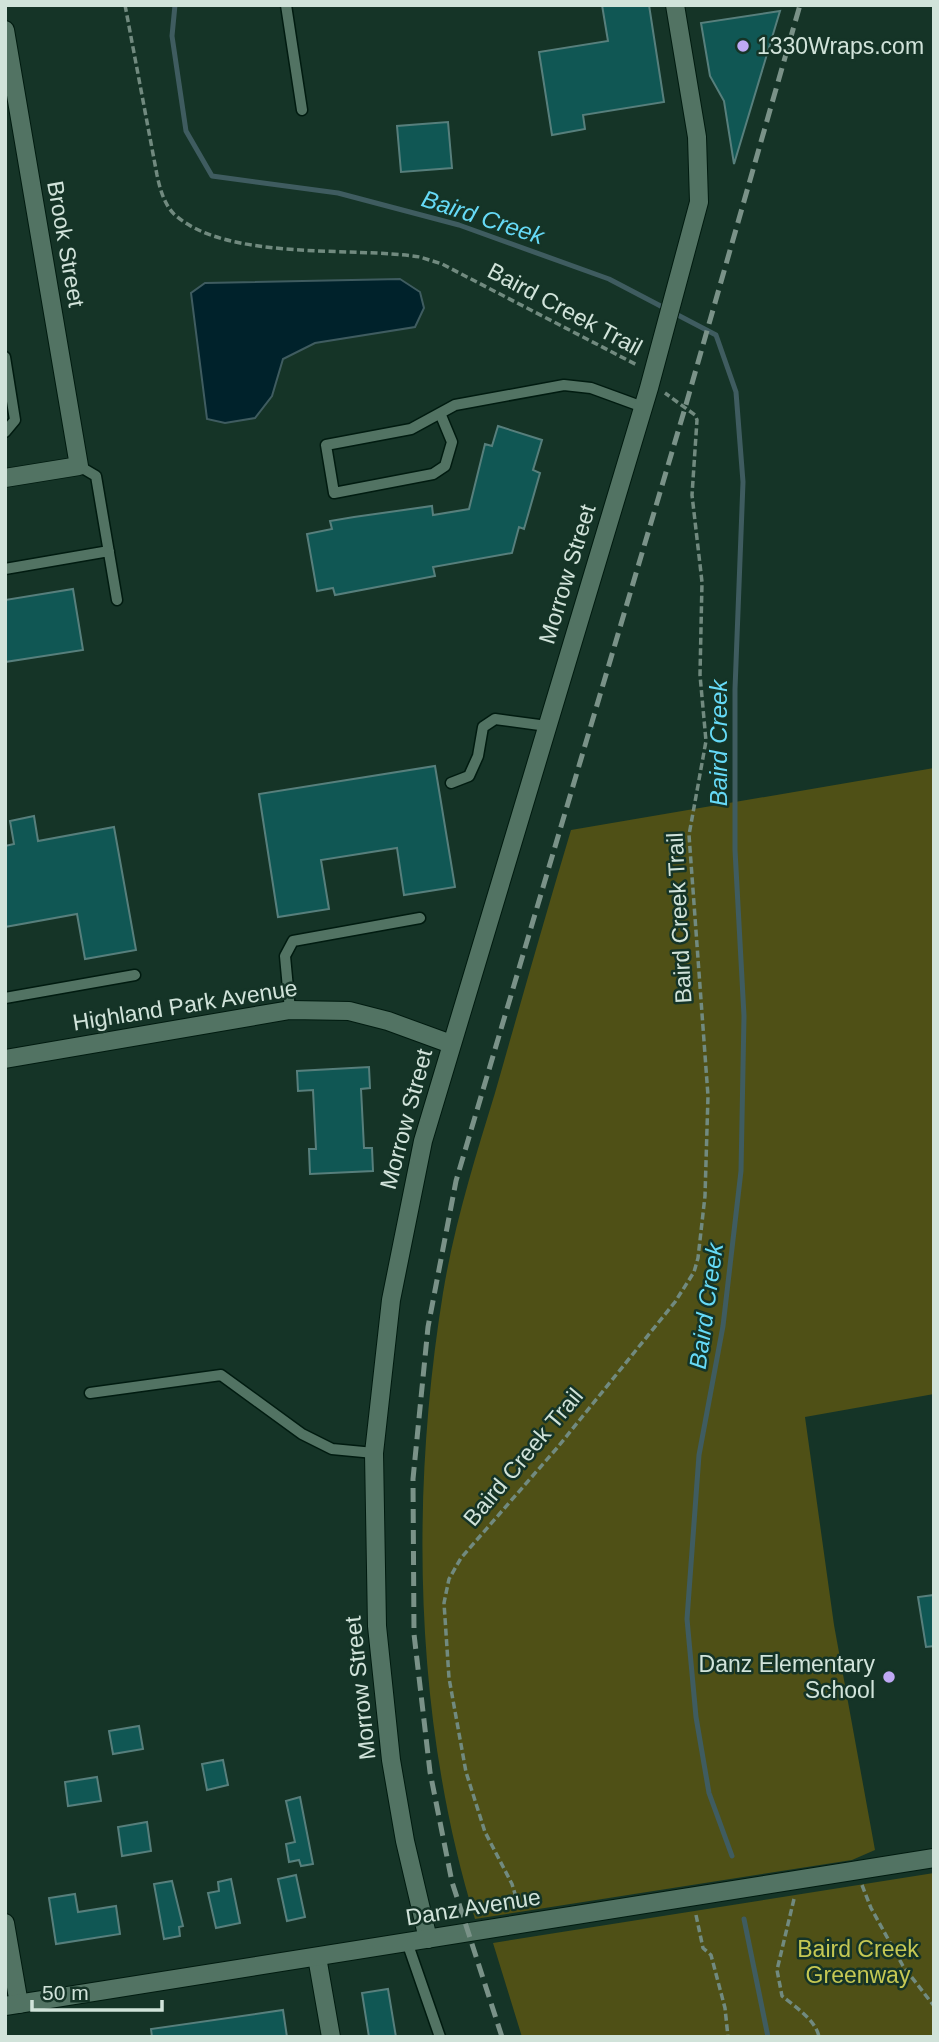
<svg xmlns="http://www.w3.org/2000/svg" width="939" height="2042" viewBox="0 0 939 2042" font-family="Arial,sans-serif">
<rect width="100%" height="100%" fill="#153427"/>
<path fill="#4f5016" d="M934,768V1394L805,1417L834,1625L875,1850L852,1860L475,1919C414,1721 410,1497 443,1293C454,1226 475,1158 495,1093C520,1005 545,917 571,830Z
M934,1873V2037H522L493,1943Z"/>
<path fill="#00222b" stroke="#3f5c60" stroke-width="2" d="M400,279L420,292L424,308L415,327L315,343L283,359L272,396L255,418L225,423L207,419L191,293L205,283Z"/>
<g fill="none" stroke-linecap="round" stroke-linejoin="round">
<path stroke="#3f5c60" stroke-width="5" d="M175,5L172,36L186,131L212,176L338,193L459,225L609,279L716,335L736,392L743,482L735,689V850L744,1016L741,1171L723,1326L699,1455L687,1619L696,1717L709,1793L732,1856
M744,1919L768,2037"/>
</g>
<path fill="#105754" stroke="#577f7c" stroke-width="2" d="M602,5H649L664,102L583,115L585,129L552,135L539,52L608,41Z
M780,11L734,164L724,101L710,76L701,23Z
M448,122L452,168L401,172L397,126Z
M498,426L542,440L533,470L540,473L524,529L519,527L512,553L433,567L435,576L335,595L333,588L317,591L307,534L332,529L330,521L354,517L432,506L433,515L469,509L485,444L492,446Z
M73,589L83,650L5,662V600Z
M435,766L455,887L404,895L397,848L321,860L329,909L278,917L259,794Z
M34,816L38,841L114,827L136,950L85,959L77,914L5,927V846L14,844L10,821Z
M369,1067L370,1088L361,1089L364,1148H372L373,1171L310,1174L309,1149H316L313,1090L298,1091L297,1071Z
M934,1595V1646L926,1647L918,1597Z
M139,1726L143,1749L113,1754L109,1731Z
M223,1760L228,1785L207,1790L202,1764Z
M97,1777L101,1801L68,1806L65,1782Z
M300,1797L313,1864L301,1866L299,1860L289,1862L286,1844L295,1842L286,1801Z
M147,1822L151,1851L122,1856L118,1827Z
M296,1875L305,1917L287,1921L278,1879Z
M231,1879L240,1923L216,1928L208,1893L219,1891L218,1882Z
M172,1881L183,1926L179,1927L180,1936L164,1939L154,1884Z
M75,1894L78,1912L116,1906L120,1934L56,1944L49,1898Z
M388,1989L396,2037H369L362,1993Z
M283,2010L287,2037H152L151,2029Z"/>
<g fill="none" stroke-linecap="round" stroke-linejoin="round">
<g stroke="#001b10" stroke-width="13">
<path id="service" d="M286,5L302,110
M5,357L15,420L5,432
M440,413L452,442L445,466L433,474L334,493L326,445L411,429L455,405L564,385L591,388L643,407
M79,466L96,476L117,600
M5,569L109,551
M451,783L469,776L478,756L483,727L495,719L547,726
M5,998L135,975
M290,1010L285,956L293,941L420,918
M90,1393L221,1375L302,1434L332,1449L374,1453
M407,1942L440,2037"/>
</g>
<g stroke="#001b10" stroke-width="20">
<path id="minor" d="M5,30L79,466L5,478
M5,1059L290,1010L349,1011L388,1021L451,1044
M5,1923L19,2004
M428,1939L405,1841L391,1760L377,1626L374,1453L391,1300L423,1141L649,388L699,202L697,137L675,5
M317,1957L331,2037"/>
</g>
<g stroke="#001b10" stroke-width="20">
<path id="tertiary" d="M5,2006L934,1858"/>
</g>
<path stroke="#718a7f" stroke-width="3.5" stroke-dasharray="7 3.5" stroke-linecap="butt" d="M125,5L157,175C160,189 164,204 174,214C226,262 352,246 420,257L442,264L637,365
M862,1885L871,1908L903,1966L934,2006
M794,1899L777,1970L782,1996C794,2006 816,2020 819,2037
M519,1907L512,1884L485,1832L466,1772L449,1678L444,1603L449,1579L461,1558L557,1448L675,1302L694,1272L698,1258L705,1196L708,1096L689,835L706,741L700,675L702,582L692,495L697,420L695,415L665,393
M696,1915L703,1948L711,1955L725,2008L728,2037"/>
<use href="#service" stroke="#527363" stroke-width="10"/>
<use href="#minor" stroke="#527363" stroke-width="18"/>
<use href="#tertiary" stroke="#527363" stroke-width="18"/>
<path stroke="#7a9288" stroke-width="5" stroke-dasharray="14 7" stroke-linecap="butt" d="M502,2037L452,1882L430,1772L414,1634L413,1479L428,1327L456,1181L685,408L800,5"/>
</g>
<g fill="#bfa9f4" stroke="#153427" stroke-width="2.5">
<circle cx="743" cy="46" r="7"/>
<circle cx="889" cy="1677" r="7"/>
</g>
<g text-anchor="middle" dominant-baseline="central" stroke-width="5" stroke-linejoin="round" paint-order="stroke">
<g font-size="23" fill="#d1e3da" stroke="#153427" text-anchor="start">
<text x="757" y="46">1330Wraps.com</text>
<text x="875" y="1664" text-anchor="end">Danz Elementary<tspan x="875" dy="26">School</tspan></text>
</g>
<g font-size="23" fill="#d1e3da" stroke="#153427">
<text transform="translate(66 244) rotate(80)">Brook Street</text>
<text transform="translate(565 309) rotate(28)">Baird Creek Trail</text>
<text transform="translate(567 574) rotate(-73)">Morrow Street</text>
<text transform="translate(679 918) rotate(-93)">Baird Creek Trail</text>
<text transform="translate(185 1005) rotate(-9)">Highland Park Avenue</text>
<text transform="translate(406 1119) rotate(-75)">Morrow Street</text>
<text transform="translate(523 1457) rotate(-50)">Baird Creek Trail</text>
<text transform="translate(360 1688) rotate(-96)">Morrow Street</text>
<text transform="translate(473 1907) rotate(-9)">Danz Avenue</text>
</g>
<g font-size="23" fill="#c6c853" stroke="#153427">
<text x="858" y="1949">Baird Creek<tspan x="858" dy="26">Greenway</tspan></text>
</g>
<g font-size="24" font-style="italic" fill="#66daf7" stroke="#153427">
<text transform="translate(483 217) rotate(18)">Baird Creek</text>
<text transform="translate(718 743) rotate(-90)">Baird Creek</text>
<text transform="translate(706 1306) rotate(-82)">Baird Creek</text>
</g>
</g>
<rect width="939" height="2042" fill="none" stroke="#d1e3da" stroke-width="14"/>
<path d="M32 2000v10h130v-10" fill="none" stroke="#d1e3da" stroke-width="3.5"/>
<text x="42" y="2000" font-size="21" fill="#d1e3da" stroke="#153427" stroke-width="5" paint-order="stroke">50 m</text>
</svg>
